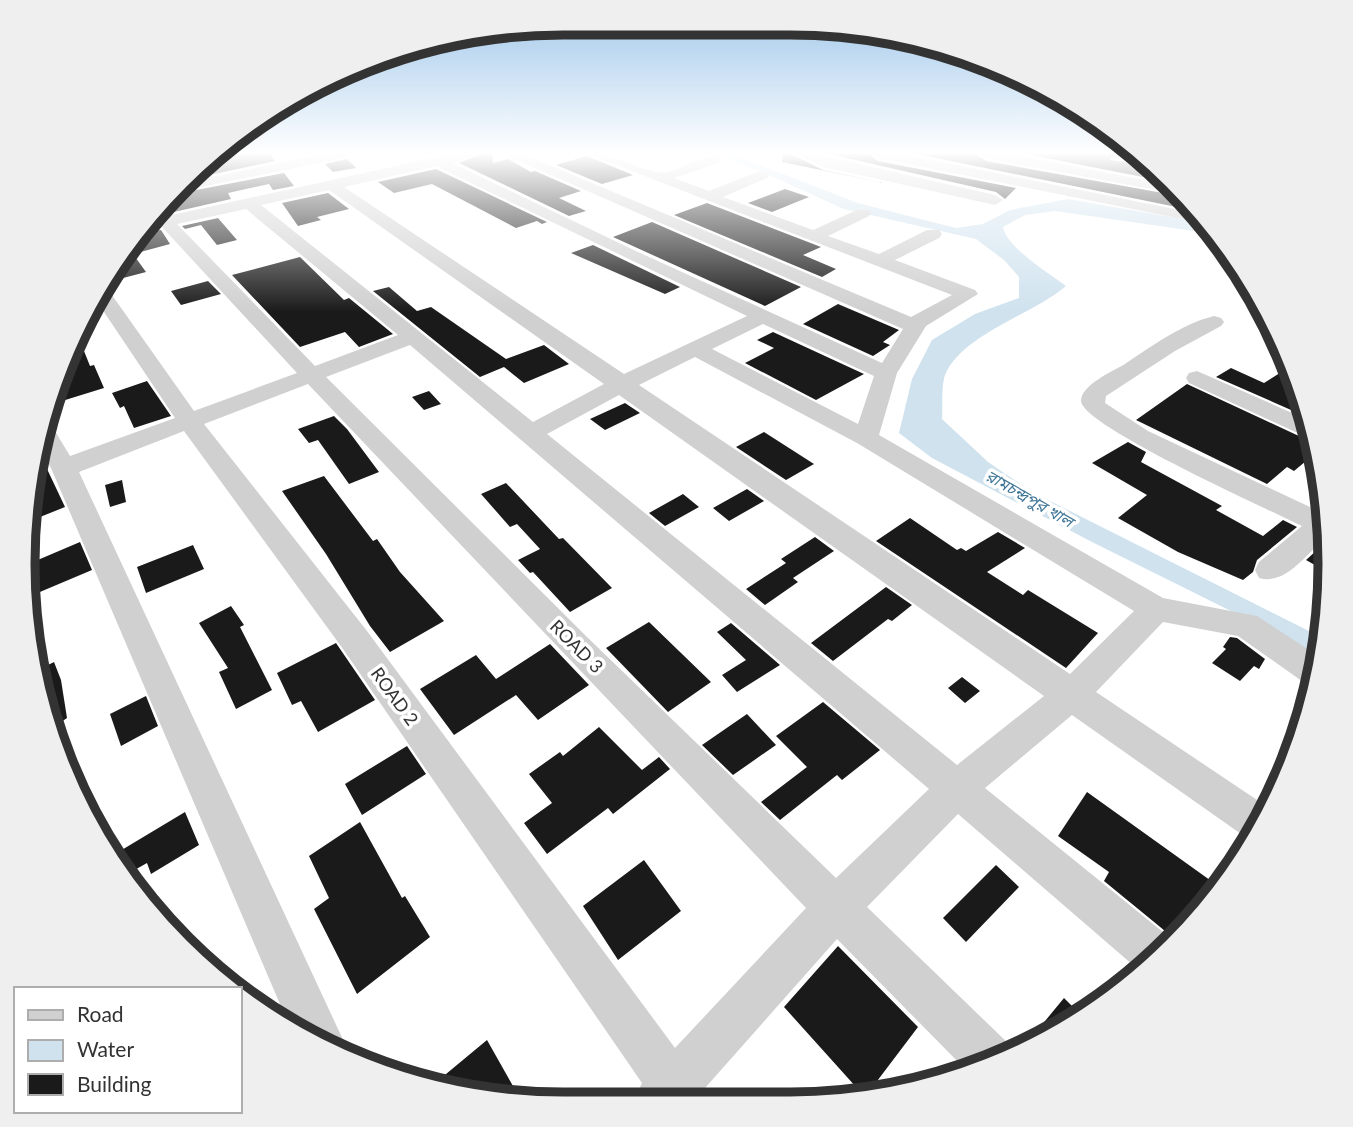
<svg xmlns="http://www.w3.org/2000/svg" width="1353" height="1127" viewBox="0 0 1353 1127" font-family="Lato,'Noto Sans Bengali',sans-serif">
<rect width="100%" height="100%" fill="#fff"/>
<path fill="#cfe2ee" d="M713,154H731L858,203L956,228L983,224L1010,210L1068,199L1206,223L1215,234L1055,211L1025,215L1003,227C1006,247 1050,274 1066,286C1034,314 962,334 945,375C941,387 943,406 942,419L988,462L1032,492L1323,638L1321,662L1299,647L1251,621L1092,542L932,458L899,433L912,379L932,340L975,314L1019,298V277L1004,260L976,239L844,209L760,171Z"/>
<path fill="#1a1a1a" d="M238,154H270L275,161L182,181L205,163L213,164Z
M481,154H492L493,163L508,159L531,172L535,171L581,191L559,198L586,211L569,216L459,163Z
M783,154H791L823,170L884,183L782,162Z
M829,154H869L878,161L1016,188L1005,199L996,192Z
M917,154H976L986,161L1185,197L1196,211Z
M1026,154H1113L1110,160L1151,166L1173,183Z
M587,156L633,175L602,184L556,165Z
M347,159L356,168L333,172L325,164Z
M436,169L547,222L542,224L537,221L516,228L432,184L394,193L378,182Z
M284,173L294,186L273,190L269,184L228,193L231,199L152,217L170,195Z
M785,189L809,197L772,212L748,203Z
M328,193L349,209L317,217L321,220L298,226L282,203Z
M707,203L821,247L803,255L836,269L822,277L674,215Z
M218,218L237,240L217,245L201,225L185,229L182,226Z
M652,222L801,287L765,306L613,237Z
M161,230L170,244L133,254L146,272L104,283L114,263L139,232Z
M593,245L680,287L665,294L571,253Z
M300,257L344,300L349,298L393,334L359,347L345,332L300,347L232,275Z
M208,281L221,294L181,305L171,291Z
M389,287L417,311L431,307L506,359L544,345L569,364L524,383L504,367L480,377L373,291Z
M838,304L899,330L883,342L890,345L873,356L803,324Z
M773,332L864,374L816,400L745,363L774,348L757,340Z
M78,336L90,366L94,365L104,388L49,405L52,389Z
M1231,368L1264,383L1286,369L1294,372L1307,417L1216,377Z
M147,381L171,416L134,428L124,406L120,408L112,393Z
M1187,384L1301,437L1314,439L1318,451L1294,471L1287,467L1267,484L1136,420Z
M429,391L441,404L424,410L412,397Z
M625,403L640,413L605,430L590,419Z
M334,416L347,429L379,472L349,484L318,440L309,443L298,429Z
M764,432L814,464L786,480L736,447Z
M1128,442L1146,452L1141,462L1222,506L1216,510L1263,536L1283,520L1297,527L1257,560L1253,572L1243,580L1178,552L1118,518L1147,495L1092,463Z
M39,452L65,507L25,523L30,499Z
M324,476L373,541L377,539L400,572L444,621L390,652L370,626L326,554L282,491Z
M122,480L126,502L110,507L105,485Z
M506,483L559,539L563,538L612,588L570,612L533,572L530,573L518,560L540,549L517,524L510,527L481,494Z
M747,489L764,501L729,521L713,508Z
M683,494L699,507L665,526L649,513Z
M910,518L957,550L961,548L966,551L998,532L1025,548L987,572L1023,595L1028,590L1098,633L1066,668L876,541Z
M815,537L834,551L793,578L798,582L765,605L746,589L786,563L781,559Z
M1328,540L1330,563L1329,573L1306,560Z
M80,542L92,570L28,597L26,565Z
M193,545L204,569L146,593L137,567Z
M886,587L912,605L892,621L888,619L833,661L811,643Z
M231,606L244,625L240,627L272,690L236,709L219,672L228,668L199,623Z
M649,622L711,682L668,712L606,648Z
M731,623L780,665L737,692L722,675L746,660L717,632Z
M1230,637L1237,638L1265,659L1259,669L1254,666L1240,681L1212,663L1226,649L1223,647Z
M336,643L375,700L318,732L301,701L292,705L277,673Z
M550,644L589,685L538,720L516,695L454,735L420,689L476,655L496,679Z
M54,662L61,680L67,718L51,729L34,672Z
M962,677L980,691L965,703L948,688Z
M146,696L158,726L121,746L110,714Z
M823,702L880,750L842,780L837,775L780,820L761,802L807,767L776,736Z
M747,714L776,745L733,775L702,745Z
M599,727L642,770L659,757L670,769L613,814L608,808L547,854L524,823L552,803L529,774L560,752L563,756Z
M407,746L426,774L362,815L345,784Z
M1087,792L1214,883L1213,886L1218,890L1176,940L1104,881L1109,872L1058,836Z
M185,812L199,845L151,874L147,863L124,876L110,857Z
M360,822L402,898L405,896L430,937L357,994L314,909L329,898L309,856Z
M644,860L681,911L618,960L583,906Z
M996,865L1019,887L966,942L943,918Z
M838,946L918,1027L865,1097L784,1007Z
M1064,998L1083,1017L1022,1049Z
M487,1040L522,1102L434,1084Z"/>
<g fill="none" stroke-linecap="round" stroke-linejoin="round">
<path fill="#d0d0d0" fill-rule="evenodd" d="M216,154H236L212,162L207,161Z
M321,154H350L343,158L172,193L179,184Z
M451,154H479L452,163L638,252L882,363L903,329L503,154H523L911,317L952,295L588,154C620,154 631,168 657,172C678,176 700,152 721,156V162L674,178L709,191L757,172H767L769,175L767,178L723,197L813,230L857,210H869L871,213L869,216L828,236L879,254L927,230H939L942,234L939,238L895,260L975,290L978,294L926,326L897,373L879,435L1163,598L1257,616L1321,658L1314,687L1306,684L1238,636L1163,622L1096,692L1269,808L1251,841L1072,715L985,788L1174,941L1172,946L1141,972L958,814L867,907L1012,1047L1015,1053L997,1063L968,1072L837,939L705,1088L711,1104H632L642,1083L343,649L184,431L79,472L345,1044L341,1054L291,1030L51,468L40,448L45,424L52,426L70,456L175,418L96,300L102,287L107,288L194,411L297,373L162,227L141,230L149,220ZM436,166L747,316L624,374L344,187ZM329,190L604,384L533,422L261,205ZM246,209L398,335L315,366L177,224ZM763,324L874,376L858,424L712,349ZM410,345L929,789L836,878L587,637L326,377ZM695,357L857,443L1134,611L1070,674L639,385ZM308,384L806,908L675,1048L367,631L204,424ZM619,395L1044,696L957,765L547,434Z
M793,154H815L995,195L1003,200L995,205L824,167Z
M872,154H902L1199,214L1207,224L879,158Z
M979,154H1010L1176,186L1183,195L986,158Z
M1214,316L1221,318L1224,322L1221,326L1175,351L1106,396L1105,403L1148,431L1325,514L1328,536C1308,551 1287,586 1259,578L1255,570L1259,562L1302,526C1272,511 1082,426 1081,401C1081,385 1113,371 1125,364C1152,346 1182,324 1214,316Z
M1197,371L1308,420L1313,437L1302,435L1189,383L1186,378L1189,373Z"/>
</g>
<linearGradient id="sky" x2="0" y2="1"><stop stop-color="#9ec6ea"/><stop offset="0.49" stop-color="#fff"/><stop offset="1" stop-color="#fff" stop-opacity="0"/></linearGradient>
<rect width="1353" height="312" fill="url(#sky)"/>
<g text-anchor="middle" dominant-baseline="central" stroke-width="7" stroke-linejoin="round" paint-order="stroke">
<g font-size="16" font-style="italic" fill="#3f7597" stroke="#fff">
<text transform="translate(1030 498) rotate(30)">রামচন্দ্রপুর খাল</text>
</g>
<g font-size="18" fill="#333" stroke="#fff">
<text transform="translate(577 646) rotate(45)">ROAD 3</text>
<text transform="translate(395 696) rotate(54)">ROAD 2</text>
</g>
</g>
<path d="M0 0H1353V1127H0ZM563 35H790A528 528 0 0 1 1318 563V564A528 528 0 0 1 790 1092H563A528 528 0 0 1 35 564V563A528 528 0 0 1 563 35Z" fill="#efefef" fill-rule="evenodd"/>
<path fill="none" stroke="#333" stroke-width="9" d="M563 35H790A528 528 0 0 1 1318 563V564A528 528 0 0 1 790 1092H563A528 528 0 0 1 35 564V563A528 528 0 0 1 563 35Z"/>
<rect x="14" y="987" width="228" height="126" fill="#ffffff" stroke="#adadad" stroke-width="2"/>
<rect x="28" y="1010" width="35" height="10" fill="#d0d0d0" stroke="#adadad" stroke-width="2"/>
<text x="77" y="1022" font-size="21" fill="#333333">Road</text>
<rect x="28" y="1040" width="35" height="21" fill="#cfe2ee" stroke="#adadad" stroke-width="2"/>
<text x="77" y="1057" font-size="21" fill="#333333">Water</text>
<rect x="28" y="1074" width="35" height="21" fill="#1a1a1a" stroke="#adadad" stroke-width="2"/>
<text x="77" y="1092" font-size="21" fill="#333333">Building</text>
</svg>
